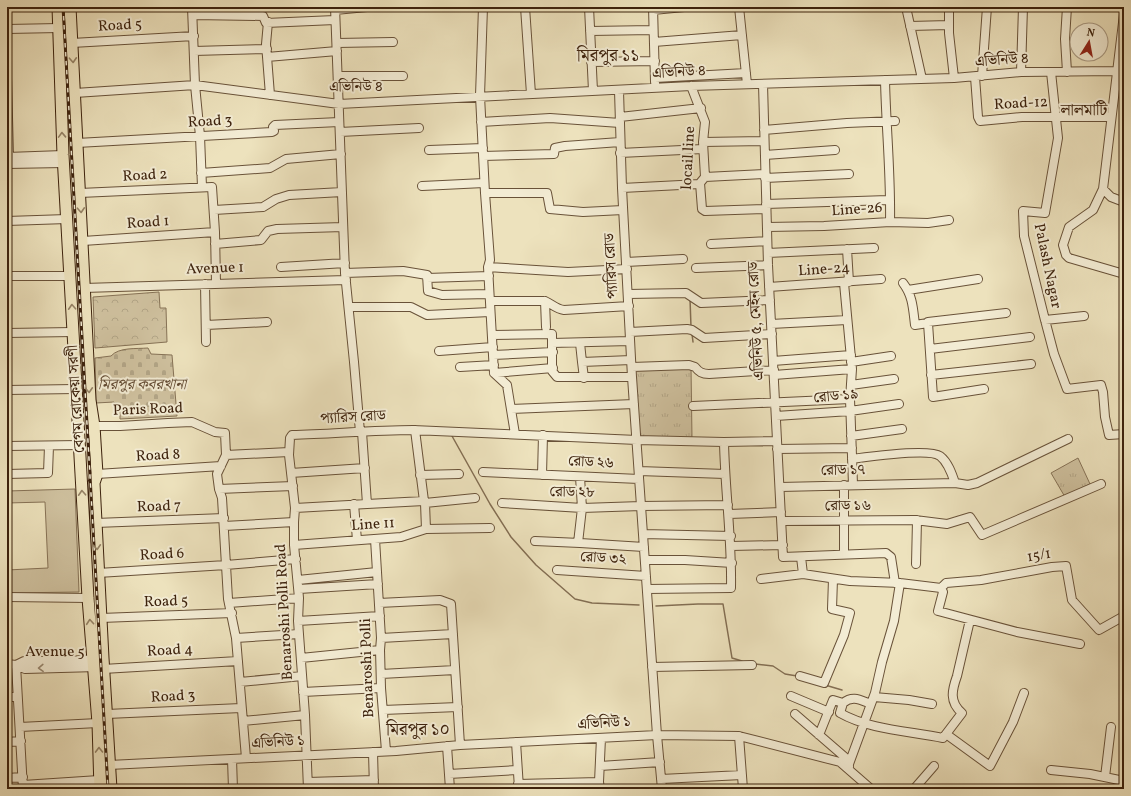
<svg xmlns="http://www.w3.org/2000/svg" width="1131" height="796" viewBox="0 0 1131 796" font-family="Vollkorn,'Noto Serif Bengali',serif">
<defs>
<pattern id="grass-tufts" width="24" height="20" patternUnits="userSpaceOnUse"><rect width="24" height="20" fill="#cfc19f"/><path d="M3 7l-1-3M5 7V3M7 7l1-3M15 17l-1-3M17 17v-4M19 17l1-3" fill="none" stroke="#b3a688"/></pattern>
<pattern id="cemetery-stones" width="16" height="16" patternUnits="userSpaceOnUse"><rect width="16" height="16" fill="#cfc19f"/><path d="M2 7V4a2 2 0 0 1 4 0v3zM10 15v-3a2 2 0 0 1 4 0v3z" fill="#b3a688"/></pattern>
<pattern id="park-crowns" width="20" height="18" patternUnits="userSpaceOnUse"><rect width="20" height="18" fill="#cfc19f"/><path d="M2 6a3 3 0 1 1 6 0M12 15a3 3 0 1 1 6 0" fill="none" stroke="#b3a688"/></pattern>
</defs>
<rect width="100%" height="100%" fill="#ede2bd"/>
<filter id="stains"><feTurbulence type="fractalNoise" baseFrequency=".005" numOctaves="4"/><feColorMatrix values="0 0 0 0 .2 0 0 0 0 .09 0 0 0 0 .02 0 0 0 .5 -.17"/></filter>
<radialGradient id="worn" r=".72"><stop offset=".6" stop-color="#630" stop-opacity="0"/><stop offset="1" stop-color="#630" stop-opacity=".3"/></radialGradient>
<path fill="url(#grass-tufts)" stroke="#867256" d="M691,367L692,439L637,436L634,371L638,369Z
M1078,458L1090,484L1065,497L1051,473Z"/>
<path fill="url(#cemetery-stones)" stroke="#867256" d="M148,348L151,354L172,355L177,416L120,419V410H115L114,402L96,403L95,358L111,356C119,347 136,349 148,348Z"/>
<path fill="url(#park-crowns)" stroke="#867256" d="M159,292L160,308H166L167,342L95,348L93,297Z"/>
<path fill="#cfc19f" stroke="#867256" d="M75,489L79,592L7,593V570L48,568L45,502L7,503V491Z"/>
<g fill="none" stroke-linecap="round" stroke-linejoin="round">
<path stroke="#836e53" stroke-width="1.5" d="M690,299L691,327
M692,334L693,342
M452,436L490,504L511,537L536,565L575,599L592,603L639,605
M656,606L698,604H723L732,658L742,661
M755,664L773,666L785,674L797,676
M825,685L842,690"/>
<g stroke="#695239" stroke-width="10">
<path id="minor" d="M192,7L195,85L200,136L202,187
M335,7L345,273L354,362L360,432
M483,7L480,96L485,193L490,260L488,267L494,373
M525,7L531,94
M589,7L593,91
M653,7L655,82
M739,7L747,84
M906,7L922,79
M949,7V33L954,78
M1067,7L1065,39L1067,72
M335,10L367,7
M653,10L684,7
M1124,14L1103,189L1093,210L1069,227L1063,245L1066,255L1069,258L1124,274
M193,15L263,16L266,23L335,20
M268,22L266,44L270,95
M910,26L949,25
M7,29L59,28
M590,31L653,30
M654,42L742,35
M72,43L194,36
M337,43L393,42
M194,51L267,49
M267,57L337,51
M591,62L655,61
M1021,72L1023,7
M1051,72L1058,138L1045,213L1023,211L1024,236L1045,320L1054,354L1067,389L1101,385L1103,392L1105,417L1109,435L1124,434
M338,76H403
M982,76L987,7
M7,77L9,157
M975,77L978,117L980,121L1022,117H1108
M655,78L746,73
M885,80C886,127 891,175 890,222
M763,84L768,265L783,557L886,553L891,557L895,583
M691,86L705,122L703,142L705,177L700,183L702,209L705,211L766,209
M619,91L622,188L632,377L657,735L662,789
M75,93L195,85L339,104L691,86L954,78L1021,72L1117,71
M620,117L701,108
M481,122L550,118L620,123
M764,130L847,123L895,121
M340,132L419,128
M703,142L764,141
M77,143L272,132L274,131L273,127L275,125L339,122
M429,150L483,148
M620,153L703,149
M765,155L835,150
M483,156L554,154L555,148L565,146L620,142
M7,157L63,155
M7,164L64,163
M201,173L270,168L286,159L341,154
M705,177L765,174
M765,178L849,174
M422,186L484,183
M622,188L700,184
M1103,189L1111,197L1124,202
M80,193L212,187L215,232L216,283
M485,193H547L550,209L583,212L623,210
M766,204L888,200
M214,210L263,207L276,199L289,195L342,192
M7,221L67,219
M767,227L824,226L890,222L928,223L949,220
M83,241L215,232
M215,244L261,240L268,231L277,229L343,227
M711,244L767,241
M847,249L849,282
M768,253L874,248
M626,262L683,259
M281,267L345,263
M488,267L568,272L627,269
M696,268L768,265
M345,273L403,271L427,275L428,291L442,295L489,294
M7,276H70
M427,278L489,276
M844,283L852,369L850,399
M903,283C913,296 913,309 915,325L928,323L933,397L984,389
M205,284L206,342
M769,287L881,279
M84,288L346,280
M908,290L978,279
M628,294L686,293L701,303L770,300
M490,301H545L546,327
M545,301C552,304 556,309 564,310L629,306
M349,307H411L427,315L490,312
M1045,320L1084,316
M928,323V322L1006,313
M771,324L847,320
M206,325L267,322
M630,332L687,329L692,330L704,338L772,334
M7,333L73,332
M492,335L552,334V371L557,377H632
M552,343L630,341
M580,343L582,362
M930,349L1030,337
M439,351L493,347
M493,355L553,352
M773,361L851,355
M851,362L891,356
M460,367L494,365
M632,367L689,365L695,367C699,372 702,374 709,374L774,370
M494,373L507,385L515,434
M494,373L553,368
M774,375L852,369
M931,375L1031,364
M584,378L582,362L631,360
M851,385L894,379
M7,390L75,389
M693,406L850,399L853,485
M511,409L634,404
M776,416L850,411L899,404
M94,426H120L168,423L192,422L215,432L225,433L226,455L217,474L219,489L222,498L228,599L236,638L246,758
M415,430L424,501
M362,432L367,504L424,501L425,503L475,498
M851,436L902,429
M7,446L79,445
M777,449L852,448
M226,455L289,452
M852,459C867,457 929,448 940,456C948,462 952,474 955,483
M639,471L725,474
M483,472L639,479
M291,473L365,468
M7,474L48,473L49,446
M97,474L221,466
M420,475L459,474
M542,475L543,435
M844,485V554
M780,487L955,483L968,485L977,483L1068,439
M219,489L293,486
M502,503L582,508L641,506L728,505
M354,504L357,540
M295,508L367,504
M729,514L781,512
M782,521L915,520L947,524L970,517L982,535L1101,484
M96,523L224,518
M224,526L294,522
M426,529L490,528
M643,534L731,536
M375,539L381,638L380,650L381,688L386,751
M535,541L580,543L644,547
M578,543L582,508L580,477
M294,545L401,537L426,529L425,503
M731,546L783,545
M801,557L803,574L850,581L900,583L941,588L943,592L938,611L1017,632L1080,644
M645,560H685L732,563
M916,564L917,520
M557,570L646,576
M98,573L226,565L296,559
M761,579L803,574
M298,580L377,572
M941,588L946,583L981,580L1052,567L1066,566L1072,600L1099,630L1124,616
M299,589L378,584
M647,589L731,588C732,539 725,491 724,442
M7,597L88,598
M229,603L299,598
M379,603L440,600L451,604L460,745
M101,618L232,613
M298,621L380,616
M236,638L299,634
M381,638L453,634
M301,658L380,650
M7,664L16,665L25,669L97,667
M16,665L23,789
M16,665L24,661H68L98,659
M652,667L752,665
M103,669L238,661
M381,674L455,670
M800,676L824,683L844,635L850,613L832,609L833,579
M240,682L302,676
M303,692L381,688
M791,696L829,712
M7,697H17
M874,697L909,700L932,704
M843,703C853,695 860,700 871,704
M383,710L458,707
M107,714L241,708
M795,714L847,759L849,766
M243,721L305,715
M20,727L98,723
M946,734L990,766L1013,722L1024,693
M819,735L833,700L843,703L840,713C870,730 909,731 943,738L962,713C949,702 952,690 957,676L970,620
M739,736L743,789
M7,742L21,741
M516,742L519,788
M447,746L450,789
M373,752L374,789
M232,759L233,789
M849,764L875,693L882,662L894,621L900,583
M109,765L396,751L460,745L657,735L739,736L840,762L871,789
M600,766L660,762
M1051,770L1090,774L1124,781
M449,774L517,770
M1105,777L1111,727
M7,778L23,777
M661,779L742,775
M308,782L374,780
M518,784L599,782
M23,785L99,780
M308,789L305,715L298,621L299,598L294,545V522L295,508L289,455L290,438L292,435C332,434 373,430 413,430L637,440L724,442L777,441
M600,789L599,782L601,738
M914,789L934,766"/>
</g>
<g stroke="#3d220d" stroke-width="13">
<path id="major" d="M58,7L63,155L88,598L98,723L100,789
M70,7L90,400L94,426L97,474L94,483L103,658L111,789"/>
</g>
<use href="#minor" stroke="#f3ecd4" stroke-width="8"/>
<use href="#major" stroke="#ede2bd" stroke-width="11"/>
<g stroke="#3d220d" stroke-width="3">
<path id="rail" d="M63,7L108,789"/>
</g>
<use href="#rail" stroke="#f3ecd4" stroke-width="1.5" stroke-dasharray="4.5" stroke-linecap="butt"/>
</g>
<defs><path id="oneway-chevron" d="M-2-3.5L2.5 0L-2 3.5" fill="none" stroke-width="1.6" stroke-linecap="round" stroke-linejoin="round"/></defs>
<g stroke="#958265">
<use href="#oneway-chevron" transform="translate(73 60) rotate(87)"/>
<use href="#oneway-chevron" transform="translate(62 135) rotate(-92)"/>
<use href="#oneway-chevron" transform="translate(81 210) rotate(87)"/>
<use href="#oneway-chevron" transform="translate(72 307) rotate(-93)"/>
<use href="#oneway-chevron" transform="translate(89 390) rotate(87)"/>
<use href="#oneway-chevron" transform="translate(82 493) rotate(-93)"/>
<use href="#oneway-chevron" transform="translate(97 547) rotate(87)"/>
<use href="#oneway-chevron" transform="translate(90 622) rotate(-95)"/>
<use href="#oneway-chevron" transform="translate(99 750) rotate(-91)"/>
</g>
<use stroke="#988770" href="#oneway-chevron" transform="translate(41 668) rotate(178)"/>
<g text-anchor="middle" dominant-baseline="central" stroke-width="4" stroke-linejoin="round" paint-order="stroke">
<g font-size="15" fill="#3d220d" stroke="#f3ecd4">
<text transform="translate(120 26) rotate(-3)">Road 5</text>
<text transform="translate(1002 61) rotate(-4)">এভিনিউ ৪</text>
<text transform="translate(679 73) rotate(-3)">এভিনিউ ৪</text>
<text x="356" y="87">এভিনিউ ৪</text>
<text transform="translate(1021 104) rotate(-3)">Road-12</text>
<text transform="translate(210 122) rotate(-3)">Road 3</text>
<text transform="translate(689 158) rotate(-87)">locail line</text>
<text transform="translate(145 176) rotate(-3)">Road 2</text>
<text transform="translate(857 210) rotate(-4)">Line-26</text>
<text transform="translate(148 223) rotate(-4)">Road 1</text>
<text transform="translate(612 266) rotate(-93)">প্যারিস রোড</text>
<text transform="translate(1047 266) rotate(78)">Palash Nagar</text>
<text transform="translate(215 269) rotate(-2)">Avenue 1</text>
<text transform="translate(824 270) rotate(-4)">Line-24</text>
<text transform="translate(757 321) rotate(-93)">এভিনিউ ৫, মেইন রোড</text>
<text transform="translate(836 397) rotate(-5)">রোড ১৯</text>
<text transform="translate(77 399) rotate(-94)">বেগম রোকেয়া সরণী</text>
<text transform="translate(148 410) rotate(-2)">Paris Road</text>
<text transform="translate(353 418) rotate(-3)">প্যারিস রোড</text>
<text transform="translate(158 456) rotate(-3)">Road 8</text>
<text transform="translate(591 463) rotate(3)">রোড ২৬</text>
<text transform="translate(843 471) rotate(-1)">রোড ১৭</text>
<text transform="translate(572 493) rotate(1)">রোড ২৮</text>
<text x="848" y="506">রোড ১৬</text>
<text transform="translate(159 507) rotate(-2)">Road 7</text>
<text transform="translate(373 525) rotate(-4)">Line 11</text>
<text transform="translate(162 555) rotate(-3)">Road 6</text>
<text transform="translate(1039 556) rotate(-10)">15/1</text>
<text transform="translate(603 559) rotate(4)">রোড ৩২</text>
<text transform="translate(166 602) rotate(-2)">Road 5</text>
<text transform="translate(285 612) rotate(-93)">Benaroshi Polli Road</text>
<text transform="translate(170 651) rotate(-3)">Road 4</text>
<text x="55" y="652">Avenue 5</text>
<text transform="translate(368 668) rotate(-92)">Benaroshi Polli</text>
<text transform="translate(173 697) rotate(-3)">Road 3</text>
<text transform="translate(604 724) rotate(-3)">এভিনিউ ১</text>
<text transform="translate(278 743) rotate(-3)">এভিনিউ ১</text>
</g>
<g font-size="15" font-style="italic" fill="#624a32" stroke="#f3ecd4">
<text x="142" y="385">মিরপুর কবরখানা</text>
</g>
<g font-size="16" fill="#3d220d" stroke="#f3ecd4">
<text x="1084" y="111">লালমাটি</text>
</g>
<g font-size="17" fill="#3d220d" stroke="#f3ecd4">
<text x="608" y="56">মিরপুর ১১</text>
<text x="418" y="730">মিরপুর ১০</text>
</g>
</g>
<rect width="1131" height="796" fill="none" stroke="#ede2bd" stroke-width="24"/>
<rect x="8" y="8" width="1115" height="780" fill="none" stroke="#3d220d" stroke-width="2"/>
<rect x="12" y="12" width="1107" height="772" fill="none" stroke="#3d220d"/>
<g transform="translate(1089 42) rotate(11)"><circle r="19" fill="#f3ecd4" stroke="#aa9b84"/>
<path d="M0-3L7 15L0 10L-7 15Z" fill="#8f2418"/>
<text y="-6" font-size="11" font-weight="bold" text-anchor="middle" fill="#3d220d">N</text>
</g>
<rect width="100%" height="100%" filter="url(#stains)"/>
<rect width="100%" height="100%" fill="url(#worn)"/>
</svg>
